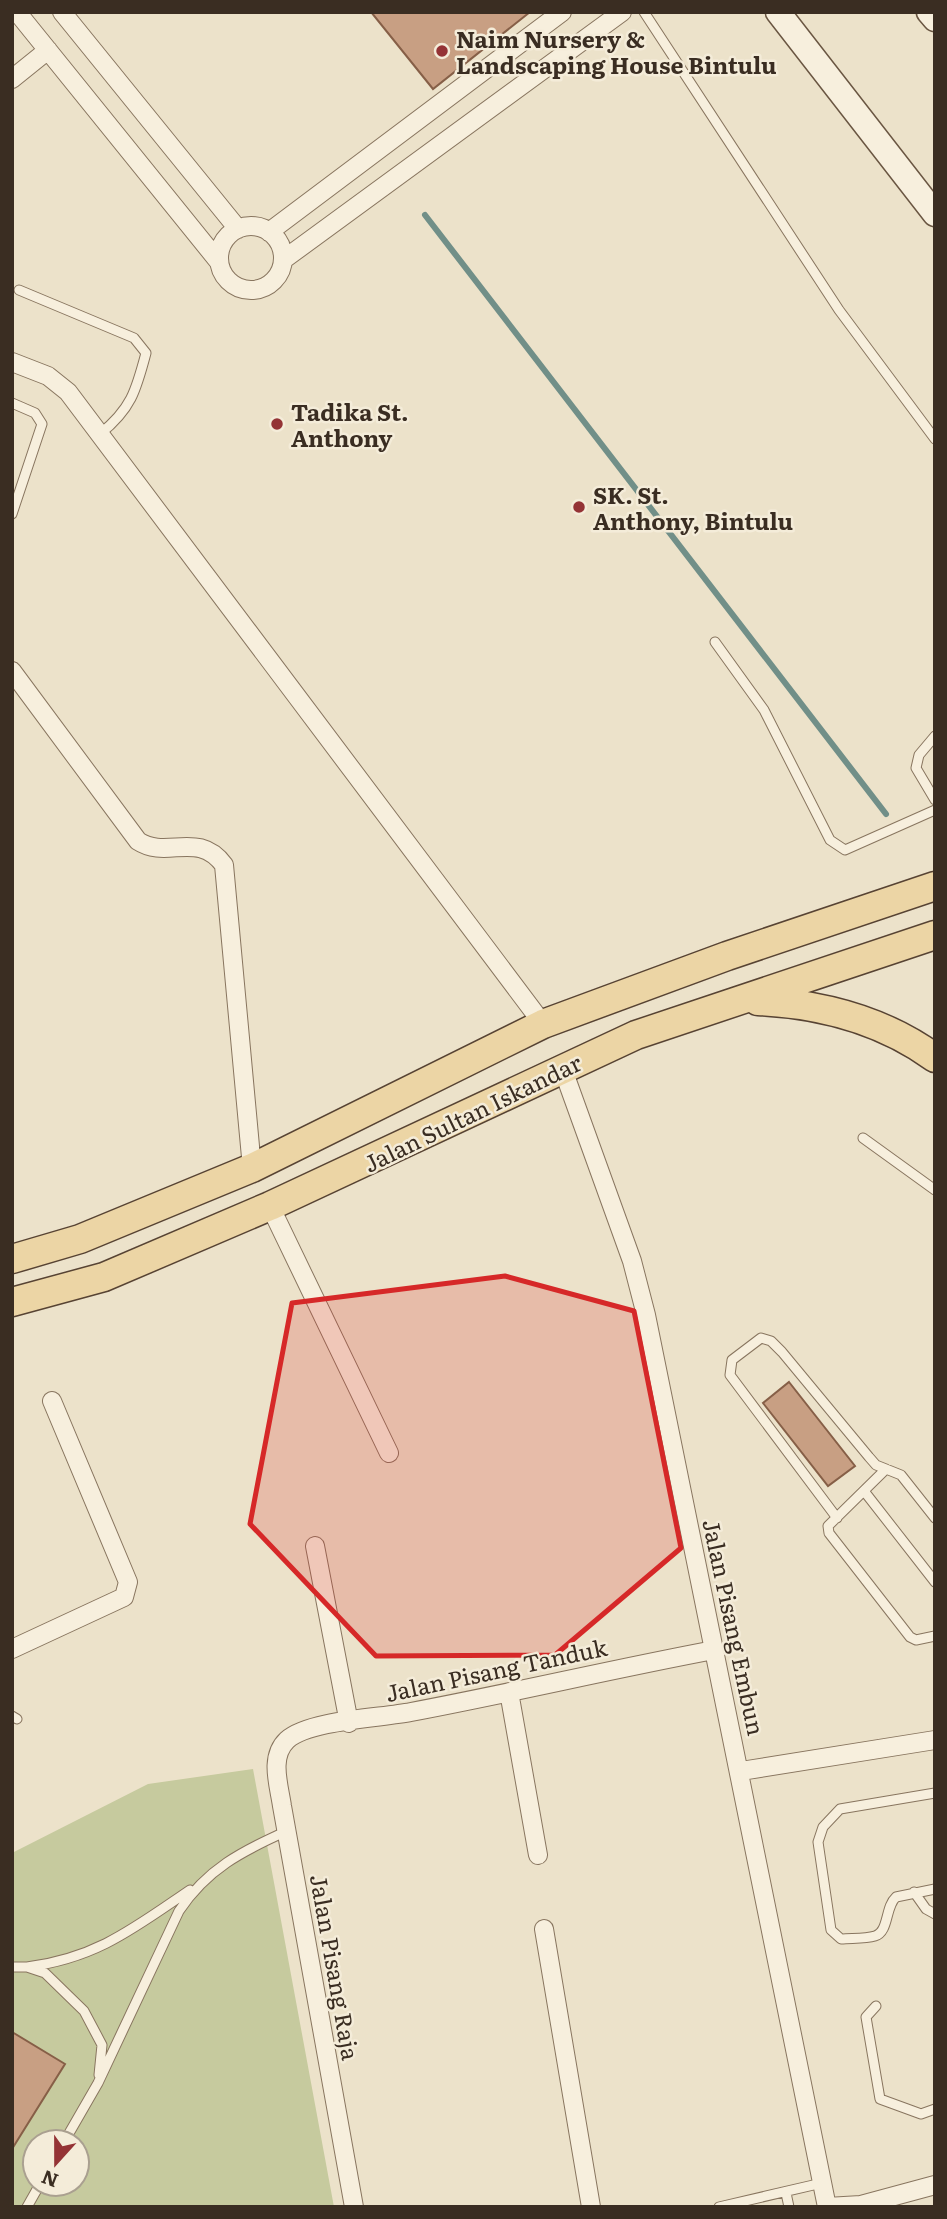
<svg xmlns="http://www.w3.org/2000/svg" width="947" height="2219" viewBox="0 0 947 2219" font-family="Literata,serif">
<rect width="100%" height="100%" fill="#ece2ca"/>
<path fill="#c6ca9e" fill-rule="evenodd" d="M253,1769L334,2207H12V1853L148,1784ZM35,2142H77V2184H35Z"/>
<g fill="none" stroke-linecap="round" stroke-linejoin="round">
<path stroke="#718f88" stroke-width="6" d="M425,215L886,814"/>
</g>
<path fill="#c89f83" stroke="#865f47" stroke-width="2" d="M371,12H530L433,89Z
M789,1382L855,1466L828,1486L763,1403Z
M12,2032L65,2064L12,2149Z"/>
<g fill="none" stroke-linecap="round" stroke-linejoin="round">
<g stroke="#88755f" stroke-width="11">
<path id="service" d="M644,12L839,310L935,439
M19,290L134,338L146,353C136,391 131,409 100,434
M12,403L35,413L42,424L12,514
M715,642L764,710L830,840L845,850L935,810
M935,736L919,755L916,768L935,800
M863,1138L935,1190
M886,1469L828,1526L829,1533L910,1637L916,1640L935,1636
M864,1491L935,1582
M837,1518L730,1375L732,1360L761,1338L771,1341L782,1352L869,1457L876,1465L901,1475L935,1518
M12,1716L17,1719
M935,1793L840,1809L823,1827L818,1842L831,1930L841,1939C852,1938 865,1939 875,1936C889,1932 885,1907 896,1897L935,1889
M914,1892L926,1909L935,1914
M12,1967H27L45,1973L84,2011L102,2045L99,2075
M27,1967C97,1958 134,1928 190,1890
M876,2006L866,2017L880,2099L921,2114L935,2109
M64,2142L98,2083L179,1911C207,1869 242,1851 287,1831
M786,2193L789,2207
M27,2207L40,2184
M719,2207L822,2183"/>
</g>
<g stroke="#88755f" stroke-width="20">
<path id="minor" d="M17,12L219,262
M62,12L238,229
M12,79L48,50
M219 258a32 32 0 1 1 64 0a32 32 0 1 1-64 0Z
M269,232L562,12
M283,260L622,12
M12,362L48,376L68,392L543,1024
M12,671L138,841C167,860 198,830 224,865L252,1168
M562,1067L632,1261L646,1315L827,2207
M270,1206L389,1453
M315,1546L349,1723
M12,1649L124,1597L128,1582L52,1401
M509,1692L538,1855
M741,1771L935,1740
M544,1929L591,2207
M354,2207L282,1806C279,1785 269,1757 287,1740C309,1720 381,1718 411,1712C512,1693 613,1669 714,1650
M827,2207L861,2205L935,2185"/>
</g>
<g stroke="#6a5642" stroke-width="27">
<path id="secondary" d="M778,12L935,214
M929,12L935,19"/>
</g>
<g stroke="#574333" stroke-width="31">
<path id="primary" d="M758,1001C821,1004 883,1020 935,1058
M12,1259L80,1239L252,1168L543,1024L727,956L935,886
M12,1302L104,1277L270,1206L636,1035L935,935"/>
</g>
<use href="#service" stroke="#f7efdd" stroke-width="9"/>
<use href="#minor" stroke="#f7efdd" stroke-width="18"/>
<use href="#secondary" stroke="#f7efdd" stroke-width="24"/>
<use href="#primary" stroke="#ecd5a5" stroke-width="28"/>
</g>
<path fill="#d62828" fill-opacity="0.2" stroke="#d62828" stroke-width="5" stroke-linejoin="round" d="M505,1276L634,1311L681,1548L555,1655L376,1656L250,1524L292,1303Z"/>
<g fill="#943335" stroke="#f4ecd9" stroke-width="2.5">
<circle cx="442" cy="51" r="7"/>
<circle cx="277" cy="424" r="7"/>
<circle cx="579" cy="507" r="7"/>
</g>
<g text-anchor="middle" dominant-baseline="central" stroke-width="5" stroke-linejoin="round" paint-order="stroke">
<g font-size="23" font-weight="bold" fill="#3a2d22" stroke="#f4ecd9" text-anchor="start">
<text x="456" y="38">Naim Nursery &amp;<tspan x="456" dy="26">Landscaping House Bintulu</tspan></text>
<text x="291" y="411">Tadika St.<tspan x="291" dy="26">Anthony</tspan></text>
<text x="593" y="494">SK. St.<tspan x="593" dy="26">Anthony, Bintulu</tspan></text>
</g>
<g font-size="23" fill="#3a2d22" stroke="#f4ecd9">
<text transform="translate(472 1112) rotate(-26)">Jalan Sultan Iskandar</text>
<text transform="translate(735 1627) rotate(78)">Jalan Pisang Embun</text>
<text transform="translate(496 1669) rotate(-12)">Jalan Pisang Tanduk</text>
<text transform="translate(336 1967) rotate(80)">Jalan Pisang Raja</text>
</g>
</g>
<rect width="947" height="2219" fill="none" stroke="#3a2d22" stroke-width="28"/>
<g transform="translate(56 2163) rotate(201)"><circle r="33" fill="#f4ecd9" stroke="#aaa090" stroke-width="2"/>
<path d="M0-5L12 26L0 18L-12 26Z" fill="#943335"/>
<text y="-10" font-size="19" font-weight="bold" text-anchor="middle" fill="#3a2d22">N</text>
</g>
</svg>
